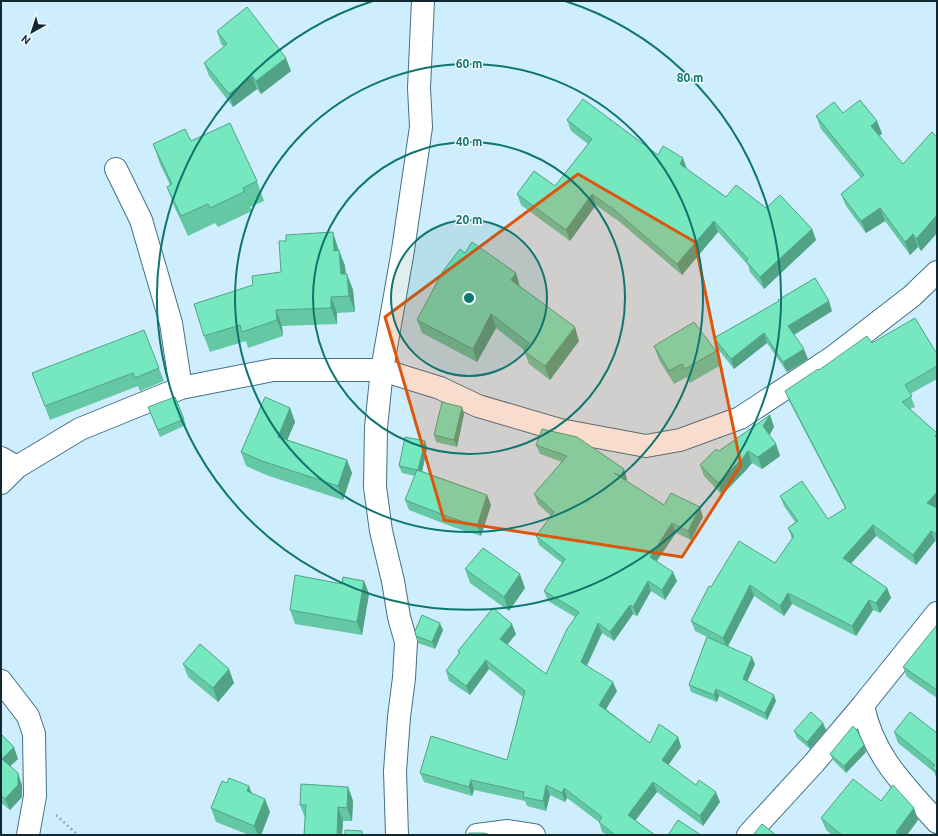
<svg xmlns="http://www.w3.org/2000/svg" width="938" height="836" viewBox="0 0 938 836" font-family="Ubuntu,sans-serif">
<rect width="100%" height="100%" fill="#cfeefd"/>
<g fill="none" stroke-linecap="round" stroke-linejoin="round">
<g stroke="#407187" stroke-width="24">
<path id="minor" d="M116,169L141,220L171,323L181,388
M1,458L17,467
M1,483L17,467L80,429L181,388L273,370H382L440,388L478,406L560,430L646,446L680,440L740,418L833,357L912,296L937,272
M1,681L28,716L34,734L35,796L28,835
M863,705C872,755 905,786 937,822
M397,835L395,771L399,717L404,678L406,642L399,617L393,581L381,531L375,487L376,427L382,370L403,250L421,127L419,88L423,1
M477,835L508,831L534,835
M748,835L814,763L863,705L937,613"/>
</g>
<path stroke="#92aebb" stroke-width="2.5" stroke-dasharray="2 3" stroke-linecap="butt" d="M56,815L78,835"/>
<use href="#minor" stroke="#fff" stroke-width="22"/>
</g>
<path fill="#65c8a5" d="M217,31L291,71L261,94L257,89L233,107L209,76L204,63L224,47L221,44Z
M816,116L877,121L882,134L879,135L903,164L937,137V233L921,251L918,247L910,255L885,221L866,233L846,206L841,194L861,178L821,129Z
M567,120L658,155L687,169L726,197L766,208L812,229L816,240L764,289L750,272L748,265L718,232L682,275L615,218V219L596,205L570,241L521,205L517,194L555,186L588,144L571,131Z
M191,141L257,181L264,201L250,207L252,211L218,227L215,223L188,236L174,206L167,187L170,185L160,164L153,144Z
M338,248L339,251L345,266L346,274L353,290L355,312L337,313V324L282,326L283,336L248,348L246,341L210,352L204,336L253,285L281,272Z
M465,253L520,287L579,341L550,380L529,364L524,351V350L496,328L477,362L422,333L417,320Z
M778,300L832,311L794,335L808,359L787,372L767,343L734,369L717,348L714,338L778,302Z
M872,343L937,354V379L910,394L915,407L910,409L936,508H937V542L935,541L916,565L876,536L851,563L887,588L891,598L880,613L873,610L856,636L792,604L784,616L754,596L728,646L755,664L747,682L776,701L767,720L719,696L717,702L691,692L689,685L707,637L695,631L691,621L711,587L775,563L792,539L788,528L795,522L784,506L780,496L828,519L845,508L789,401L785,391L819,370Z
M654,346L716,351L721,365L690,383L687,377L674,384L659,360Z
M159,368L164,381L140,391L138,386L50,420L32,373Z
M148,407L184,419L186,425L160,437Z
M462,407L464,414L457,447L436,442L434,435Z
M290,408L295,422L287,440L347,460L352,473L343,500L266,475L246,466L241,452Z
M770,415L774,427L769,435L776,444L780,456L762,469L752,463L747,469L722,495L704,476L700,465Z
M542,429L627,479L626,481L664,505L703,517L691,540L676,533L657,561L677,581L665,600L651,591L637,616L633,614L614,641L602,633L587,666L617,691L606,709L650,743L678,737L681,747L668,765L720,802L703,826L657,792L635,820L655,835H607L602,832L599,822L567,798L565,802L550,795L546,811L527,806L525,801L474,790L472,796L424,782L420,773L507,760L523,697L489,669L470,695L449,681L446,671L459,653L458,651L516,634L507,644L546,674L575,617L548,601L544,591L562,563L539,545L536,536L551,516L538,504L534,494L562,462L540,454L536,445Z
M425,441L427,448L422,471L487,495L491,505L481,536L453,527L409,510L405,500L415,476L402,473L399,466Z
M465,569L525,588L509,611L470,583Z
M364,581L369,594L362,635L295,624L290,610L342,584Z
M937,626V698L907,677L903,667Z
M443,630L435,649L418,643L416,636Z
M183,664L234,683L218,702L188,677Z
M823,723L826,730L810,749L797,738L794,731Z
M894,732L937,733V780L934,772L898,743Z
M1,734L18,759L10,766L22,785V797L10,810L1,803Z
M866,752L846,773L833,760L830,754Z
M227,783L251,793L270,812L261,835H249L216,822L211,808Z
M348,787L353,801L352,821H343L342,835H304L305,818L300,805Z
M881,801L914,808L918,820L907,835H832L826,830L821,818Z"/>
<path fill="#52a286" d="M286,58L291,71L261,94L256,81Z
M252,76L257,89L233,107L229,94Z
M877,121L882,134L876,138L871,126Z
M683,158L687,169L680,164Z
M592,194L596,205L570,241L566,230Z
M880,208L885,221L866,233L861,221Z
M937,215V233L921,251L916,239Z
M714,221L718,232L682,275L677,264Z
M812,229L816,240L764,289L760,277Z
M333,232L338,248L340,267L334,251Z
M913,234L918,247L910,255L905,242Z
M339,250L345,266L347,290L341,274Z
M516,273L520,287L511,280Z
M347,274L353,290L355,312L349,296Z
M331,297L337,313V324L331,308Z
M829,301L832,311L792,336L788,326Z
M276,310L282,326L283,336L277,320Z
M491,314L496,328L477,362L473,349Z
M575,327L579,341L550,380L545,366Z
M764,333L767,343L734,369L731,359Z
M804,349L808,359L787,372L783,362Z
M462,407L464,414L457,447L454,440Z
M290,408L295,422L283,450L278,437Z
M770,415L774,427L768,438L763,426Z
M425,441L427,448L421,477L418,470Z
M776,444L780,456L762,469L758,457Z
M748,451L752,463L747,469L722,495L718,483Z
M347,460L352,473L343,500L338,486Z
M624,469L627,479L624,485L621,476Z
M937,492V506L931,514L927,503Z
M487,495L491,505L481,536L477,526Z
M700,507L703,517L691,540L688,531Z
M672,523L676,533L653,566L650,557Z
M873,525L876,536L847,568L843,558Z
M931,531L935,541L916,565L913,555Z
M673,572L677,581L665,600L662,590Z
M520,574L525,588L509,611L504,597Z
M364,581L369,594L362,635L357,622Z
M648,581L651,591L637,616L633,607Z
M750,585L754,596L727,648L723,638Z
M887,588L891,598L880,613L876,603Z
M788,593L792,604L784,616L780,606Z
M869,600L873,610L856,636L852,626Z
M630,605L633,614L614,641L610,632Z
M440,623L443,630L435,649L432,642Z
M598,623L602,633L584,671L581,662Z
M512,624L516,634L504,649L500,639Z
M752,657L755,664L745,686L743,679Z
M486,660L489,669L470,695L466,686Z
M229,669L234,683L218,702L213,688Z
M613,682L617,691L603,714L599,705Z
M716,689L719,696L717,702L714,695Z
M774,695L776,701L767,720L765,713Z
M823,723L826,730L810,749L807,742Z
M678,737L681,747L665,770L662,760Z
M864,745L866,752L846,773L844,766Z
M14,747L18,759L6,770L2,759Z
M18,773L22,785V797L10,810L5,799Z
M471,780L474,790L472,796L469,787Z
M653,782L657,792L632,825L628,815Z
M546,785L550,795L546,811L543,801Z
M249,786L254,799L247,791Z
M348,787L353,801L352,821L347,808Z
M564,788L567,798L565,802L562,793Z
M716,792L720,802L703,826L700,816Z
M265,799L270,812L261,835H258L254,826Z
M338,807L343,821L342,835H337Z
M914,808L918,820L907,835H897L896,832Z"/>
<path fill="#75e8c0" stroke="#52a286" d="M247,7L286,58L256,81L252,76L229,94L204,63L227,44L217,31Z
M583,99L658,155L663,146L683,158L680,164L726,197L736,185L766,208L780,195L812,229L760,277L746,261L748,259L714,221L677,264L611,207V208L592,194L566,230L517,194L534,171L555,186L592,139L567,120Z
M860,100L877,121L871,126L903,164L932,132L937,137V215L916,239L913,234L905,242L880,208L861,221L841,194L864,175L816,116L834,102L843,113Z
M230,123L257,181L243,188L244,192L210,208L208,204L181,216L167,187L172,184L153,144L185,129L191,141Z
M333,232L334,251L339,250L341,274H347L349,296L331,297V308L276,310L277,320L242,332L240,325L204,336L194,304L253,285L252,276L281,272L279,241H286V235Z
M472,242L516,273L511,280L575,327L545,366L524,351L529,343L491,314L473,349L417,320L443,271L460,249L465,253Z
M815,278L829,301L788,326L804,349L783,362L764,333L731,359L714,338L779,301L778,300Z
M915,318L937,354V366L905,385L912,396L902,402L937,433L935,436L937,438V492L927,503L937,508V534L931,531L913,555L873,525L843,558L887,588L876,603L869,600L852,626L788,593L780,606L750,585L723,638L691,621L709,586L711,587L739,541L775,563L794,536L788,528L798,521L780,496L802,481L828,519L846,508L785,391L818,369L819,370L867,336L872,343Z
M694,322L716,351L685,369L682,364L669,371L654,346Z
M144,330L159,368L135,378L133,373L45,406L32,373Z
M175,397L184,419L158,430L148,407Z
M265,397L290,408L278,437L347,460L338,486L262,461L241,452Z
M442,402L462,407L454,440L434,435Z
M770,415L763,426L776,444L758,457L748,451L743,458L718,483L700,465L716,449L719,451Z
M542,429L577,437L624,469L621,476L614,473L664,505L671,493L700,507L688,531L672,523L650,557L673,572L662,590L648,581L633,607L630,605L610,632L598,623L581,662L613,682L599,705L650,743L659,724L678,737L662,760L696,785L699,780L716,792L700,816L653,782L628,815L655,835H615L599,822L602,817L564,788L562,793L546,785L543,801L523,797L524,792L471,780L469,787L420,773L431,736L507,760L525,691L486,660L466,686L446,671L460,652L458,651L493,608L512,624L500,639L546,674L567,629L579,612L544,591L565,559L536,536L554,512L534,494L567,456L536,445Z
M405,437L425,441L418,470L399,466Z
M417,470L487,495L477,526L449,517L405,500Z
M483,548L520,574L504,597L465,569Z
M295,575L342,584L343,577L364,581L357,622L290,610Z
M422,615L440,623L432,642L416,636L415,631Z
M936,626H937V690L903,667Z
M707,637L752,657L743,679L774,695L765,713L716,689L714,695L689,685Z
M200,644L229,669L213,688L183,664Z
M811,712L823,723L807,742L794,731Z
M910,712L937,733V772L932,768L935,765L894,732Z
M853,726L857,730L864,745L844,766L830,754Z
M1,734L14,747L2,759L18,773V785L5,799L1,795Z
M229,778L249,786L247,791L265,799L254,826L211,808L222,781L227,783Z
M853,779L881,801L893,785L914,808L896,832L899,835H842L821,818Z
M301,784L348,787L347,808L338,807L337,835H304L306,805H300Z
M678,820L701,835H668Z
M762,824L776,835H753Z
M345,830L362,831V835H345Z
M469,833H484L491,835H468Z"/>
<path fill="#dd560e" fill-opacity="0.2" stroke="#dd560e" stroke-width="3" stroke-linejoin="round" d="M578,174L695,242L741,465L682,557L444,520L385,317Z"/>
<circle cx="469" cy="298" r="78" fill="#0f766e" fill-opacity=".12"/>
<g fill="none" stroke="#0f766e" stroke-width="2">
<circle cx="469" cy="298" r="78"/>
<circle cx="469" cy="298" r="156"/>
<circle cx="469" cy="298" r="234"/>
<path d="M565 1A312 312 0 1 1 373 1"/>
</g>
<circle cx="469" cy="298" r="6" fill="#0f766e" stroke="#edf7fc" stroke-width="2"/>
<g font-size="12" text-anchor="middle" font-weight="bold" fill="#0f766e" stroke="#edf7fc" stroke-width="3" stroke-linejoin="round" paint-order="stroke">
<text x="469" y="68">60 m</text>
<text x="690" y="82">80 m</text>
<text x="469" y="146">40 m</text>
<text x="469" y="224">20 m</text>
</g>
<rect width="938" height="836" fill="none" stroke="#122730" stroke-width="4"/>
<g transform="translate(32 32) rotate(219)" stroke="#edf7fc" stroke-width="3" paint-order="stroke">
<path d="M0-3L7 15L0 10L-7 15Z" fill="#122730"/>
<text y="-6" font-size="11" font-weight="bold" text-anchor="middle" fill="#122730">N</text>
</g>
</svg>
